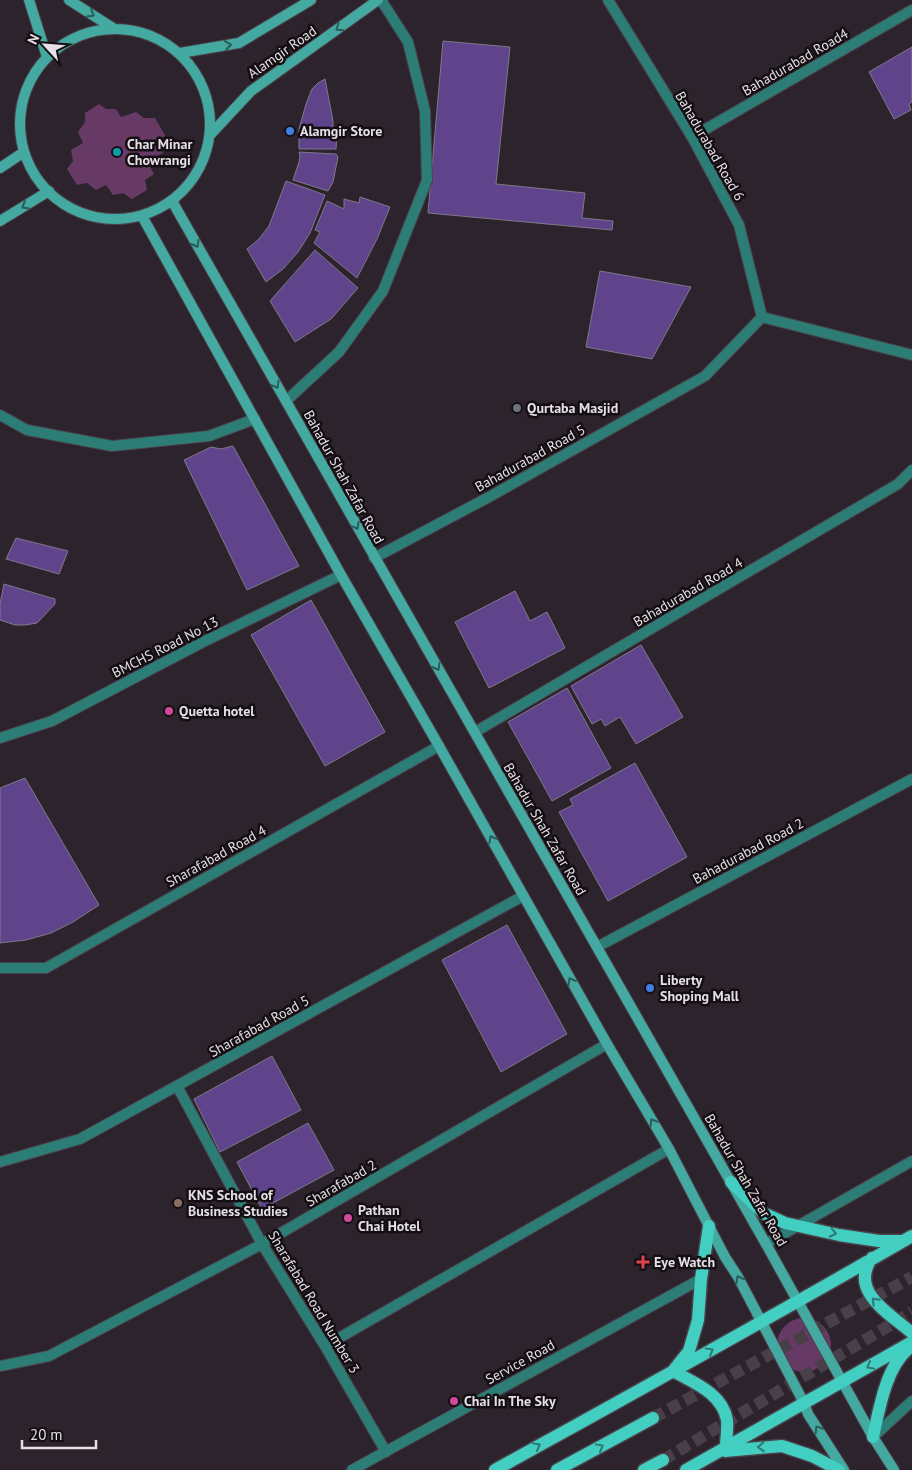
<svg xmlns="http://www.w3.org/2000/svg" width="912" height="1470" viewBox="0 0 912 1470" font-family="'PT Sans',sans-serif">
<rect width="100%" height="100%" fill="#2d232d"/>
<path fill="#673a66" d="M99,104L106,109H116L121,117L136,112L144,118H155L165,135L157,145L163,153L147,161L154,174L145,180L147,190L132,199L123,193L113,195L106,185L96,190L87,183L77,185L67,169L73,161L71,150L83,143L78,132L85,122V113Z
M777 1345a27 27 0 1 1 54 0a27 27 0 1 1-54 0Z"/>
<path fill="#60448b" stroke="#7e7989" d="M443,41L510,47L496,184L585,193L582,218L613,221L612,230L428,213Z
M912,47V102L909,104L911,110L894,119L869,72Z
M325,79L333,121V130L337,133L336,149H299V129L306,104L312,89L318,83Z
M299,152L336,154L338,157L333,182L328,191L293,180L299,162L300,156Z
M286,181L325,195L310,233L298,252L283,269L266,282L247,249L259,239L269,226Z
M360,197L390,207L377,239L357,278L314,243L320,232L315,230L327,201L344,209V199L359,203Z
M315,250L358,288L331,319L295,342L270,301Z
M600,271L691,287L652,359L586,347Z
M233,446L299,566L247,590L184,460L211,447L221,449Z
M16,538L68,551L59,574L6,559Z
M4,584L55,599V604L37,623L25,625H15L0,620V604Z
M515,591L530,621L547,612L565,648L489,688L455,622Z
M311,600L385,732L325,766L251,635Z
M641,645L683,717L636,744L620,717L605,726L601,719L592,724L571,686Z
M567,688L611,768L552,801L508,722Z
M635,763L687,857L608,901L559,812L573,805L570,799Z
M25,778L99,905L73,922L51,933L26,940L0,943V788Z
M507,925L567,1034L501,1072L442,960Z
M272,1056L301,1110L220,1152L194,1099Z
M308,1123L334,1170L262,1209L237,1162Z"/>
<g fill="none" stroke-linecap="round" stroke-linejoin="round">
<path stroke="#493f49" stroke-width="12" stroke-dasharray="12 6" stroke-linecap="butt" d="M653,1418L912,1277
M663,1460L912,1312"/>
<g stroke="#4b414b" stroke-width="12">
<path id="street" d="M608,0L692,137L739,225L762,317
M692,137L912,10
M762,317L912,355
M286,401L339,352L383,291L427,180L425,111L408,42L381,0
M0,415L27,430L112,446L209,436L255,419
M374,558L489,497L705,376L762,317
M475,732L898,484L912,470
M0,738L52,721L205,641L341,575
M597,947L912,779
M0,968H46L439,746
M177,1086L262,1244L325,1346L386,1452
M0,1162L80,1139L523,896
M766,1244L912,1161
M325,1346L669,1149
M0,1366L49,1356L262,1244L607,1044
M873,1437L912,1401
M352,1470L701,1279"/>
</g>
<g stroke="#4b414b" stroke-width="12">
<path id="secondary" d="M29,0L47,57
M69,0L113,28
M20 124a95 95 0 1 1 190 0a95 95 0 1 1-190 0Z
M180,53L239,43L311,0
M210,135L251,91L378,0
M0,168L24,152
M172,201L766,1244L873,1437L894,1470
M142,216L341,575L439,746L607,1044L669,1149L725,1257L738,1277L804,1403L808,1414L844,1470
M0,221L49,191"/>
</g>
<g stroke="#4b414b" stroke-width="15">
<path id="primary" d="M731,1182L763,1213L785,1223L839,1235L879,1241H902
M709,1226L701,1279L698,1320L689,1351L673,1371C694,1383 722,1393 727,1420C728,1428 726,1439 726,1448
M872,1258C848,1291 890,1314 912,1333
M873,1437C879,1410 886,1367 908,1349
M725,1451L782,1446L812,1456L839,1470
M495,1470C634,1393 774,1316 912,1236
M557,1470L653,1418
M644,1470L663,1460
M686,1470L912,1342"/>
</g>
<use href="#street" stroke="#2c7d76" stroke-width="10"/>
<use href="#secondary" stroke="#44a9a0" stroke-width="10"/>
<use href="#primary" stroke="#43cec2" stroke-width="12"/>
</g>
<defs><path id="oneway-chevron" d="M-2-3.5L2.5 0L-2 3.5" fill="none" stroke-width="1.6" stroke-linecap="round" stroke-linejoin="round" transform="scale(1.25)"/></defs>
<g stroke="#2c5c59">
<use href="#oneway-chevron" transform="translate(91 14) rotate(32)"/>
<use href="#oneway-chevron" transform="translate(339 28) rotate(145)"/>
<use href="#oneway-chevron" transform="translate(228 45) rotate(-9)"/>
<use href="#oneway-chevron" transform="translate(25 206) rotate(149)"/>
<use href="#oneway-chevron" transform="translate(196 244) rotate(60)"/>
<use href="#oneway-chevron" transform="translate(276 385) rotate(60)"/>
<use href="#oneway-chevron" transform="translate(356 526) rotate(61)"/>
<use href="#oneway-chevron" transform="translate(437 667) rotate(60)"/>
<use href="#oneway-chevron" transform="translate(492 839) rotate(-119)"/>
<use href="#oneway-chevron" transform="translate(571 981) rotate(-119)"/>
<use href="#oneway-chevron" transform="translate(653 1122) rotate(-121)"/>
<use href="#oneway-chevron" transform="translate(739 1279) rotate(-119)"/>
<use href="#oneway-chevron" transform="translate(818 1429) rotate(-123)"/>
</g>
<g stroke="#2d7873">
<use href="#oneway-chevron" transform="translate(833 1233) rotate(12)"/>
<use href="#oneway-chevron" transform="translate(875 1301) rotate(-135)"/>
<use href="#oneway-chevron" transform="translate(710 1351) rotate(-29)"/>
<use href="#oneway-chevron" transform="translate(870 1366) rotate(151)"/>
<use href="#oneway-chevron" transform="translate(537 1446) rotate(-29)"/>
<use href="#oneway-chevron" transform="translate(600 1447) rotate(-29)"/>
<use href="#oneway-chevron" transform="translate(761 1447) rotate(176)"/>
</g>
<g fill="#3f7fe0" stroke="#130e12" stroke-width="2">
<circle cx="290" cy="131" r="5"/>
<circle cx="650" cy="988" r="5"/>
</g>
<circle fill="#0f9aa8" stroke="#130e12" stroke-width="2" cx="117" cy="152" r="5"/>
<circle fill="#6b7280" stroke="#130e12" stroke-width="2" cx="517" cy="408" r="5"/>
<g fill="#d1479c" stroke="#130e12" stroke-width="2">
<circle cx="169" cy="711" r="5"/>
<circle cx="348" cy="1218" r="5"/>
<circle cx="454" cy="1401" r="5"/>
</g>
<circle fill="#8d6e63" stroke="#130e12" stroke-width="2" cx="178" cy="1203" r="5"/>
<path fill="#e0444e" stroke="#130e12" stroke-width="2" d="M640.5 1254.5h5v5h5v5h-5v5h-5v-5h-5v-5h5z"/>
<g text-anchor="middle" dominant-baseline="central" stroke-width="5" stroke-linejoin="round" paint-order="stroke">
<g font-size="14" fill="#e7dfe6" stroke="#130e12">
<text transform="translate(282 52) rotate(-35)">Alamgir Road</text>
<text transform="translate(795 62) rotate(-30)">Bahadurabad Road4</text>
<text transform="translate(710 146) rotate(60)">Bahadurabad Road 6</text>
<text transform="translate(530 458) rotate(-29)">Bahadurabad Road 5</text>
<text transform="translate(344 477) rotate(61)">Bahadur Shah Zafar Road</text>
<text transform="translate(688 592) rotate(-30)">Bahadurabad Road 4</text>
<text transform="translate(165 647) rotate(-27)">BMCHS Road No 13</text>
<text transform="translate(545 829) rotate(60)">Bahadur Shah Zafar Road</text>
<text transform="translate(748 851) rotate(-28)">Bahadurabad Road 2</text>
<text transform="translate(216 856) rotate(-29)">Sharafabad Road 4</text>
<text transform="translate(259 1026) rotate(-29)">Sharafabad Road 5</text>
<text transform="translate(746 1180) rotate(60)">Bahadur Shah Zafar Road</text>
<text transform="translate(341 1183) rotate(-30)">Sharafabad 2</text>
<text transform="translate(314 1302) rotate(59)">Sharafabad Road Number 3</text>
<text transform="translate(520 1362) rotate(-29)">Service Road</text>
</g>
<g font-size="14" font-weight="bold" fill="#e7dfe6" stroke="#130e12" text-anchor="start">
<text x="300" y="131">Alamgir Store</text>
<text x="127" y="144">Char Minar<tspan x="127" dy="16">Chowrangi</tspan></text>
<text x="527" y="408">Qurtaba Masjid</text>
<text x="179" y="711">Quetta hotel</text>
<text x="660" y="980">Liberty<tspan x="660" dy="16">Shoping Mall</tspan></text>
<text x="188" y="1195">KNS School of<tspan x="188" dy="16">Business Studies</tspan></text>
<text x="358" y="1210">Pathan<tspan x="358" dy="16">Chai Hotel</tspan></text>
<text x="654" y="1262">Eye Watch</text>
<text x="464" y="1401">Chai In The Sky</text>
</g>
</g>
<g transform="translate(45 45) rotate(296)" stroke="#130e12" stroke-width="4" paint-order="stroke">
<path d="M0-4L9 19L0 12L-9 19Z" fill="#e7dfe6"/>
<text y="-8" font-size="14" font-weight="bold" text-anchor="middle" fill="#e7dfe6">N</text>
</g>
<path d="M22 1440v8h74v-8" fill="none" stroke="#e7dfe6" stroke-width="2.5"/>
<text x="30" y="1440" font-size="15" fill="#e7dfe6" stroke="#130e12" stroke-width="4" paint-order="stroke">20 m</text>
</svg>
